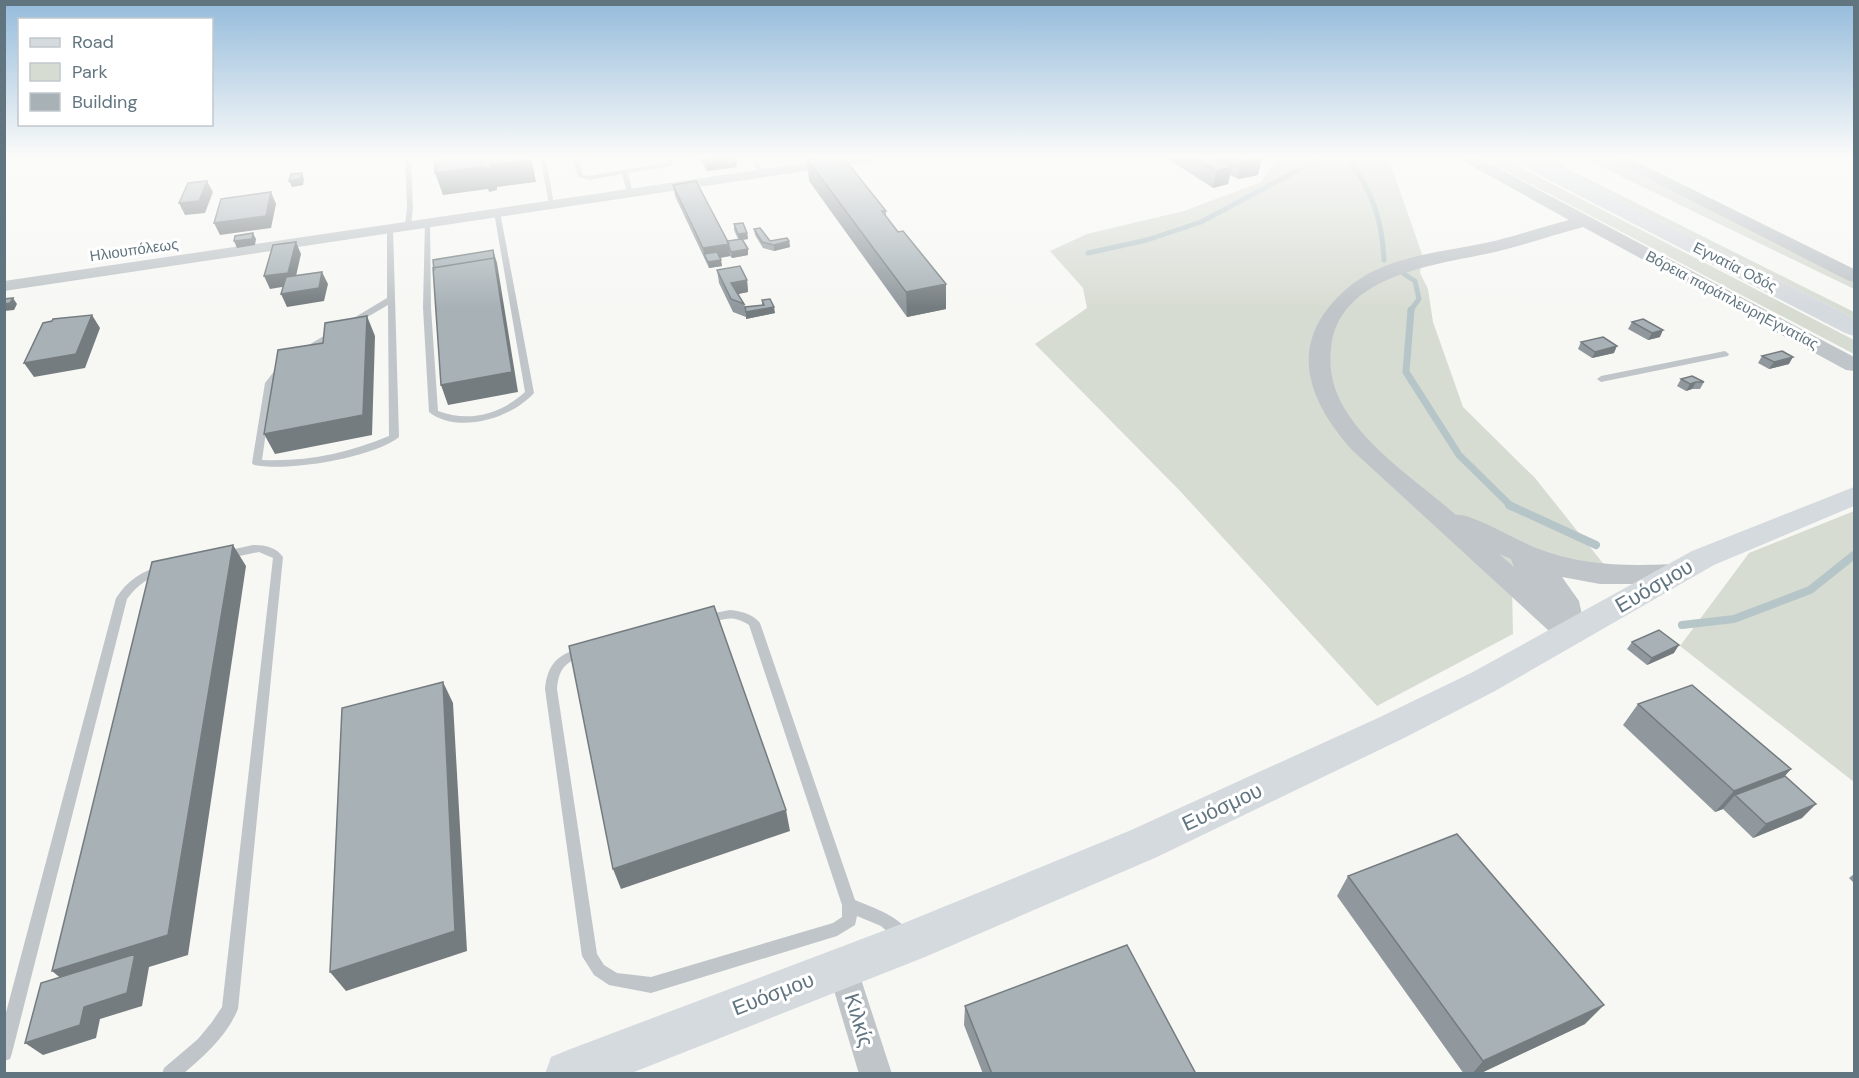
<svg xmlns="http://www.w3.org/2000/svg" width="1859" height="1078" viewBox="0 0 1859 1078" font-family="'DM Sans',sans-serif">
<rect width="100%" height="100%" fill="#f7f7f4"/>
<path fill="#d7dcd3" d="M1286,157H1388L1422,254L1420,273L1428,289L1433,322L1463,407L1535,478L1606,567L1512,587L1513,634L1377,706L1181,492L1035,344L1087,308L1083,288L1050,251L1087,234L1184,211L1261,182L1278,159Z
M1479,157H1500L1854,340V354Z
M1535,157H1544L1854,312V318Z
M1581,157H1611L1733,214L1854,278V289Z
M1854,511V782L1680,646L1749,553Z"/>
<g fill="none" stroke-linecap="round" stroke-linejoin="round">
<path stroke="#b6c5c8" stroke-width="5" d="M1348,157C1372,193 1382,217 1384,260
M1088,253L1147,240L1201,222L1323,157
M1404,274L1415,281L1419,299L1410,311"/>
<path stroke="#b6c5c8" stroke-width="7" d="M1411,310L1406,372L1459,455L1512,507"/>
<path stroke="#b6c5c8" stroke-width="8" d="M1509,505L1596,545
M1682,625L1734,619L1810,590L1854,555"/>
<path fill="#bfc5c8" fill-rule="evenodd" d="M405,157H411L413,208L411,225L408,227L405,225L407,208Z
M540,157H546L554,205L549,204Z
M572,157H578L583,175L589,176L665,163L668,162L665,157H671L674,163L667,167L628,173L633,193L630,195L627,193L622,174L589,180L578,177Z
M749,157H755L765,174L764,175H760Z
M497,210L500,212L534,393C512,418 458,435 429,412L423,308L425,221L430,222L431,308L438,411C469,423 501,414 525,392L494,212Z
M390,226L393,228L399,437C373,458 286,472 254,465L252,463L265,383L279,365L282,364L286,367L273,383L262,460C307,462 348,453 389,436L388,305L304,354H298L297,352L387,298V228Z
M1725,351L1729,354L1728,356L1601,382L1597,379L1601,376Z
M253,545C265,545 276,547 283,557L238,1009C227,1036 205,1055 183,1074H162L164,1068L198,1039L212,1022L222,1007L273,558L259,552L225,559L220,555L221,552Z
M163,565L167,566L168,569L167,572C150,576 138,584 127,599L12,1053L10,1059L4,1061V1020L116,598C128,580 142,571 163,565Z
M730,610C741,611 753,614 760,623L855,900C873,908 902,916 910,936L908,941L903,943L898,941L881,926L857,916L855,925L837,936L651,993L609,985L594,975L582,956L545,689C547,668 555,656 575,650C581,648 584,647 589,648L591,651L589,654C568,661 559,665 557,689L597,954L604,965L617,973L651,977L833,923L842,917V905L749,625C726,610 719,626 700,622L698,619L700,616L704,615Z"/>
<path fill="#bfc5c8" fill-rule="evenodd" d="M845,157H879L873,161L4,291V281Z
M842,952L853,956L857,967L892,1074H859L827,967L831,956Z"/>
<path fill="#bfc5c8" fill-rule="evenodd" d="M1456,157H1477L1854,357V371L1846,370L1583,227C1553,235 1525,245 1495,252C1438,265 1339,273 1331,348C1328,373 1335,396 1350,417C1377,456 1421,484 1456,515C1469,512 1520,542 1536,548C1581,566 1626,566 1673,564L1683,567L1687,574L1683,581L1673,584H1600L1562,577L1579,601L1586,633L1582,641L1571,644L1560,641L1352,450C1318,412 1291,363 1323,315C1335,298 1349,285 1366,275C1402,255 1446,251 1485,243C1514,237 1541,227 1569,220ZM1499,554L1511,559L1514,567L1544,593Z
M1606,157H1627L1854,269V282L1847,280Z"/>
<path fill="#d5dade" fill-rule="evenodd" d="M1854,487V506L1714,565L1495,691L1404,738L1157,857L925,957L629,1074H545L551,1057L568,1050L904,923L1129,831L1378,718L1471,673L1692,551Z"/>
<path fill="#d5dade" fill-rule="evenodd" d="M1510,157H1535L1854,318V336L1845,333L1512,161Z"/>
</g>
<path fill="#90989d" d="M698,157H736L737,167L707,171Z
M1165,157H1260L1258,175L1238,179L1230,175L1228,184L1213,188Z
M807,159L886,211V217L946,309L907,317L809,181Z
M673,185L727,241L738,239L734,230V224L747,233L748,239L742,240L748,255L732,258L730,256L720,258L722,266L709,268L675,196Z
M754,229L770,241H789L790,247L774,251L763,248L755,235Z
M717,270L747,280L748,292L738,294L744,304L745,307L762,305V300L775,313L746,319V317L733,312L719,283Z
M1632,322L1660,337L1648,340L1628,329Z
M1581,342L1614,353L1592,358L1578,349Z
M1762,356L1789,364L1769,369L1758,363Z
M1681,379L1704,382L1700,389H1692L1686,391L1677,386Z
M1632,642L1674,653L1647,665L1627,649Z
M1638,704L1791,769L1785,776L1802,818L1753,838L1723,809L1715,812L1623,725Z
M1854,874V883L1849,878Z
M1348,876L1585,1024L1479,1074H1464L1337,896Z
M965,1006L1196,1074H983L964,1025Z"/>
<path fill="#757c7f" d="M531,157L536,182L497,187V190L489,192L488,189L443,195L435,173L490,165Z
M722,157H736L737,167L707,171L706,160Z
M1262,158L1258,175L1238,179L1241,162Z
M1232,167L1228,184L1213,188L1216,171Z
M302,173L304,179L303,185L292,187L289,181Z
M207,181L213,192L205,213L185,215L179,203Z
M271,192L276,204L271,228L220,235L214,223Z
M253,233L256,239L255,245L237,248L234,241Z
M747,233L748,239L739,240L738,234Z
M789,241L790,247L774,251V245Z
M296,242L301,254L294,285L270,289L264,276Z
M729,244L730,256L707,260L704,254L703,248Z
M748,249V255L732,258L731,252Z
M493,250L497,263L518,392L448,405L441,385L438,287Z
M721,260L722,266L709,268L708,262Z
M322,272L328,284L324,301L287,307L281,294Z
M747,280L748,292L733,295L731,283Z
M946,284V309L907,317L906,292Z
M13,298L17,304L14,310L4,311V304Z
M774,307L775,313L746,319V312Z
M92,315L100,328L85,368L34,377L24,363Z
M367,316L375,336L372,435L275,454L264,434Z
M1663,330L1660,337L1648,340L1652,333Z
M1617,346L1614,353L1592,358L1595,352Z
M1793,357L1789,364L1769,369L1774,362Z
M1696,382L1692,389L1686,391L1690,384Z
M233,545L246,566L188,955L149,967L142,1006L100,1019L96,1038L43,1055L25,1043L75,990L52,971Z
M1679,645L1674,653L1647,665L1652,658Z
M443,682L453,703L467,951L346,991L330,972Z
M1791,769L1771,790L1735,795L1723,809L1715,812L1734,791Z
M1816,804L1802,818L1753,838L1766,824Z
M786,810L790,831L621,889L613,869Z
M1604,1005L1585,1024L1479,1074H1472L1483,1061Z"/>
<path fill="#a7b1b6" stroke="#757c7f" stroke-width="1.5" d="M435,157H530V160L490,165L491,168L482,169V167L435,173Z
M704,157H722L706,160Z
M816,157H843L886,211H882L898,232L903,231L946,284L906,292L807,159Z
M1194,157H1215L1232,167L1216,171Z
M1233,157H1260L1262,158L1241,162Z
M302,173L300,179L289,181L291,174Z
M207,181L199,201L179,203L188,183Z
M696,181L729,244L703,248L673,185Z
M271,192L266,216L214,223L221,199Z
M743,223L747,233L738,234L734,224Z
M760,228L770,241L787,238L789,241L774,245L762,242L754,229Z
M253,233L252,239L234,241L235,236Z
M742,239L748,249L731,252L727,241Z
M296,242L288,273L264,276L273,245Z
M493,250L495,264L494,258L433,268L434,271L433,260Z
M717,252L721,260L708,262L704,254Z
M494,258L512,372L441,385L433,268Z
M740,266L747,280L731,283L744,304L731,299L717,270Z
M322,272L319,288L281,294L286,277Z
M13,298L10,303L4,304V299Z
M770,299L774,307L746,312L745,307L764,305L762,300Z
M92,315L76,354L24,363L43,323L52,321L53,319Z
M367,316L363,415L264,434L278,350L323,343L325,323Z
M1643,319L1663,330L1652,333L1632,322Z
M1603,337L1617,346L1595,352L1581,342Z
M1782,351L1793,357L1774,362L1762,356Z
M1692,376L1704,382H1696L1690,384L1681,379Z
M233,545L168,935L52,971L152,562Z
M714,606L786,810L613,869L569,646Z
M1659,630L1679,645L1652,658L1632,642Z
M443,682L455,931L330,972L342,708Z
M1692,685L1791,769L1734,791L1638,704Z
M1785,776L1816,804L1766,824L1735,795Z
M1457,834L1604,1005L1483,1061L1348,876Z
M1127,945L1196,1074H992L965,1006Z
M135,954L127,993L84,1007L80,1025L25,1043L41,983Z"/>
<linearGradient id="sky" x2="0" y2="1"><stop stop-color="#94bbdb"/><stop offset="0.51" stop-color="#fbfbfa"/><stop offset="1" stop-color="#fbfbfa" stop-opacity="0"/></linearGradient>
<rect width="1859" height="308" fill="url(#sky)"/>
<g text-anchor="middle" dominant-baseline="central" stroke-width="6" stroke-linejoin="round" paint-order="stroke">
<g font-size="15" fill="#617580" stroke="#fff">
<text transform="translate(134 250) rotate(-8)">Ηλιουπόλεως</text>
<text transform="translate(1735 267) rotate(27)">Εγνατία Οδός</text>
<text transform="translate(1732 300) rotate(28)">Βόρεια παράπλευρηΕγνατίας</text>
</g>
<g font-size="21" fill="#617580" stroke="#fff">
<text transform="translate(1654 586) rotate(-30)">Ευόσμου</text>
<text transform="translate(1222 807) rotate(-25)">Ευόσμου</text>
<text transform="translate(773 994) rotate(-21)">Ευόσμου</text>
<text transform="translate(859 1020) rotate(73)">Κιλκίς</text>
</g>
</g>
<rect width="1859" height="1078" fill="none" stroke="#617580" stroke-width="12"/>
<rect x="18" y="18" width="195" height="108" fill="#ffffff" stroke="#c0c8cc" stroke-width="1.5"/>
<rect x="30" y="38" width="30" height="9" fill="#d5dade" stroke="#c0c8cc" stroke-width="1.5"/>
<text x="72" y="48" font-size="18" fill="#617580">Road</text>
<rect x="30" y="63" width="30" height="18" fill="#d7dcd3" stroke="#c0c8cc" stroke-width="1.5"/>
<text x="72" y="78" font-size="18" fill="#617580">Park</text>
<rect x="30" y="93" width="30" height="18" fill="#a7b1b6" stroke="#c0c8cc" stroke-width="1.5"/>
<text x="72" y="108" font-size="18" fill="#617580">Building</text>
</svg>
